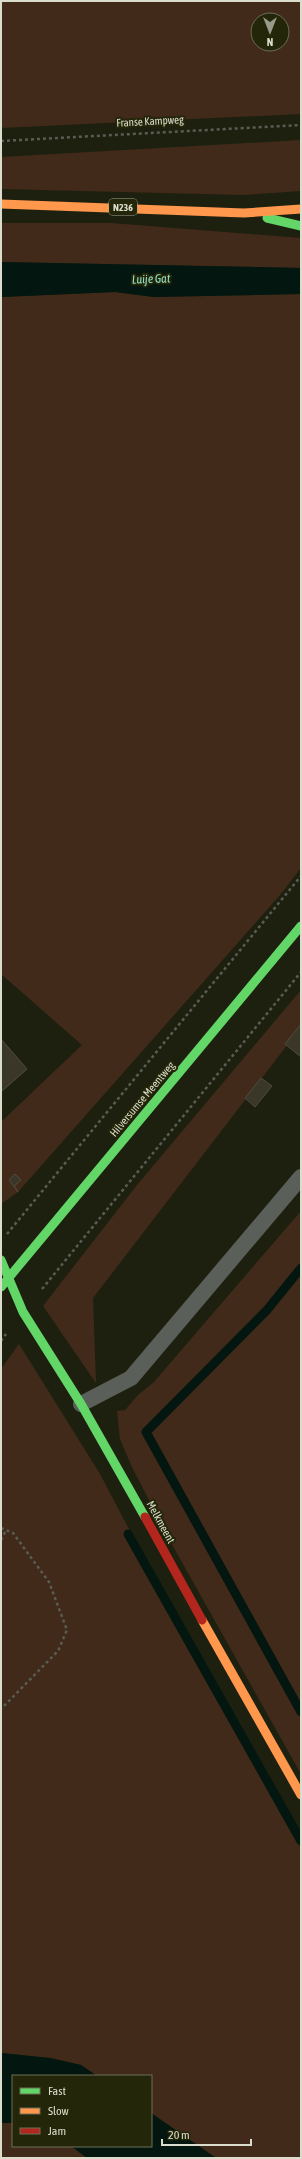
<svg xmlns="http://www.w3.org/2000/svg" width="302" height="2159" viewBox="0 0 302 2159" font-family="'Asap Condensed',sans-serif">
<rect width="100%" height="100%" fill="#1e200f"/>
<path fill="#412a1a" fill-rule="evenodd" d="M1,1H301V114L1,128ZM258,20H282V44H258Z
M301,140V191L244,195L1,189V157Z
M1,223H111L301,238V268L1,262Z
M115,292L154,297L301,294V868L280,895L18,1192L1,1204V1122L82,1045L1,974V297Z
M301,990V1027L93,1298L96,1383L43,1306L137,1185Z
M301,1211V1774L170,1541L131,1465L120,1439L117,1411L125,1410L138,1395L153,1383Z
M19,1344L100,1474L221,1704L301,1847V2158H216L151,2113V2076H97L81,2065L50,2058L1,2053V1369Z
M1,2123H13V2146H71L87,2158H1Z"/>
<path fill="#031710" d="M1,262L301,268V294L154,297L115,292L1,297Z
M1,2053L50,2058L81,2065L97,2076H13V2123H1Z
M151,2113L216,2158H87L71,2146H151Z"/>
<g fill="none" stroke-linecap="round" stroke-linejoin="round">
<path stroke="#031710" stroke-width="9" d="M301,1268L267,1310L146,1432L301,1712
M128,1534L301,1841"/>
</g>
<path fill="#3a3728" stroke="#4e4c3f" d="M301,1024V1057L285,1044Z
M1,1039L27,1069L1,1092Z
M261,1078L272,1086L255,1107L245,1098Z
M15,1174L21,1180L14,1186L18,1192L9,1180Z"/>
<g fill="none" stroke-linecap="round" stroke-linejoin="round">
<path stroke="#595c52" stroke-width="2.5" stroke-dasharray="3 3" stroke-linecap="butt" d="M1,141L301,125
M7,1234L301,876
M42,1289L301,972
M1,1341L6,1334
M1,1528L13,1533L49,1582L67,1630L58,1651L1,1709
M1,1540L6,1530"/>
<path stroke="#5b5f59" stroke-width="16" d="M81,1404L131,1378L301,1177"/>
<path stroke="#63d668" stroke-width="9" d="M267,218L301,226
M1,1260L23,1312L81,1404L145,1517
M1,1287L301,926"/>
<path stroke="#ff974d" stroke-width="9" d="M1,204L244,213L301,209
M202,1620L301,1795"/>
<path stroke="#b3261e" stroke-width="9" d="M145,1517L202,1620"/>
</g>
<g text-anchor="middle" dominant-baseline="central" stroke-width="4" stroke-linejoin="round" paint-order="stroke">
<rect fill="#242609" stroke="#a4a692" stroke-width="1" x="109" y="199" width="28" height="16" rx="3"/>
<g font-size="10" font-weight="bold" fill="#dbddcc">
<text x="123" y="207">N236</text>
</g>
<g font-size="11" fill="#dbddcc" stroke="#242609">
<text transform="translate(150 121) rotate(-3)">Franse Kampweg</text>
<text transform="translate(142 1099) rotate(-50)">Hilversumse Meentweg</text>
<text transform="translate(161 1522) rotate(61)">Melkmeent</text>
</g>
<g font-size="12" font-style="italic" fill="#8ee3cb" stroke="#242609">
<text transform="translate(151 279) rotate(-2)">Luije Gat</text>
</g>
</g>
<rect width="302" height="2159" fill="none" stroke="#dbddcc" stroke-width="4"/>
<rect x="12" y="2075" width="140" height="72" fill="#242609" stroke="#6d6f57"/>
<rect x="20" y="2088" width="20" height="6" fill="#63d668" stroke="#6d6f57"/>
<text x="48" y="2095" font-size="12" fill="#dbddcc">Fast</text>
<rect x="20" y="2108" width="20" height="6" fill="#ff974d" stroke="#6d6f57"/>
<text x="48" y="2115" font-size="12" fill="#dbddcc">Slow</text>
<rect x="20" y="2128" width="20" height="6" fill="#b3261e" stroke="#6d6f57"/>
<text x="48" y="2135" font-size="12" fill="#dbddcc">Jam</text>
<g transform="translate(270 32) rotate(180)"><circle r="19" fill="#242609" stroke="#6d6f57"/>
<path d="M0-3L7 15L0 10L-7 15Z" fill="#999b8a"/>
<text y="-6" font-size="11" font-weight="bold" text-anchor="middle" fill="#dbddcc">N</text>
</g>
<path d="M162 2139v6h89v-6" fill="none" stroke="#dbddcc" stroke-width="2"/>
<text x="168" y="2139" font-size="12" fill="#dbddcc" stroke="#242609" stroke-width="3" paint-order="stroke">20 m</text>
</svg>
